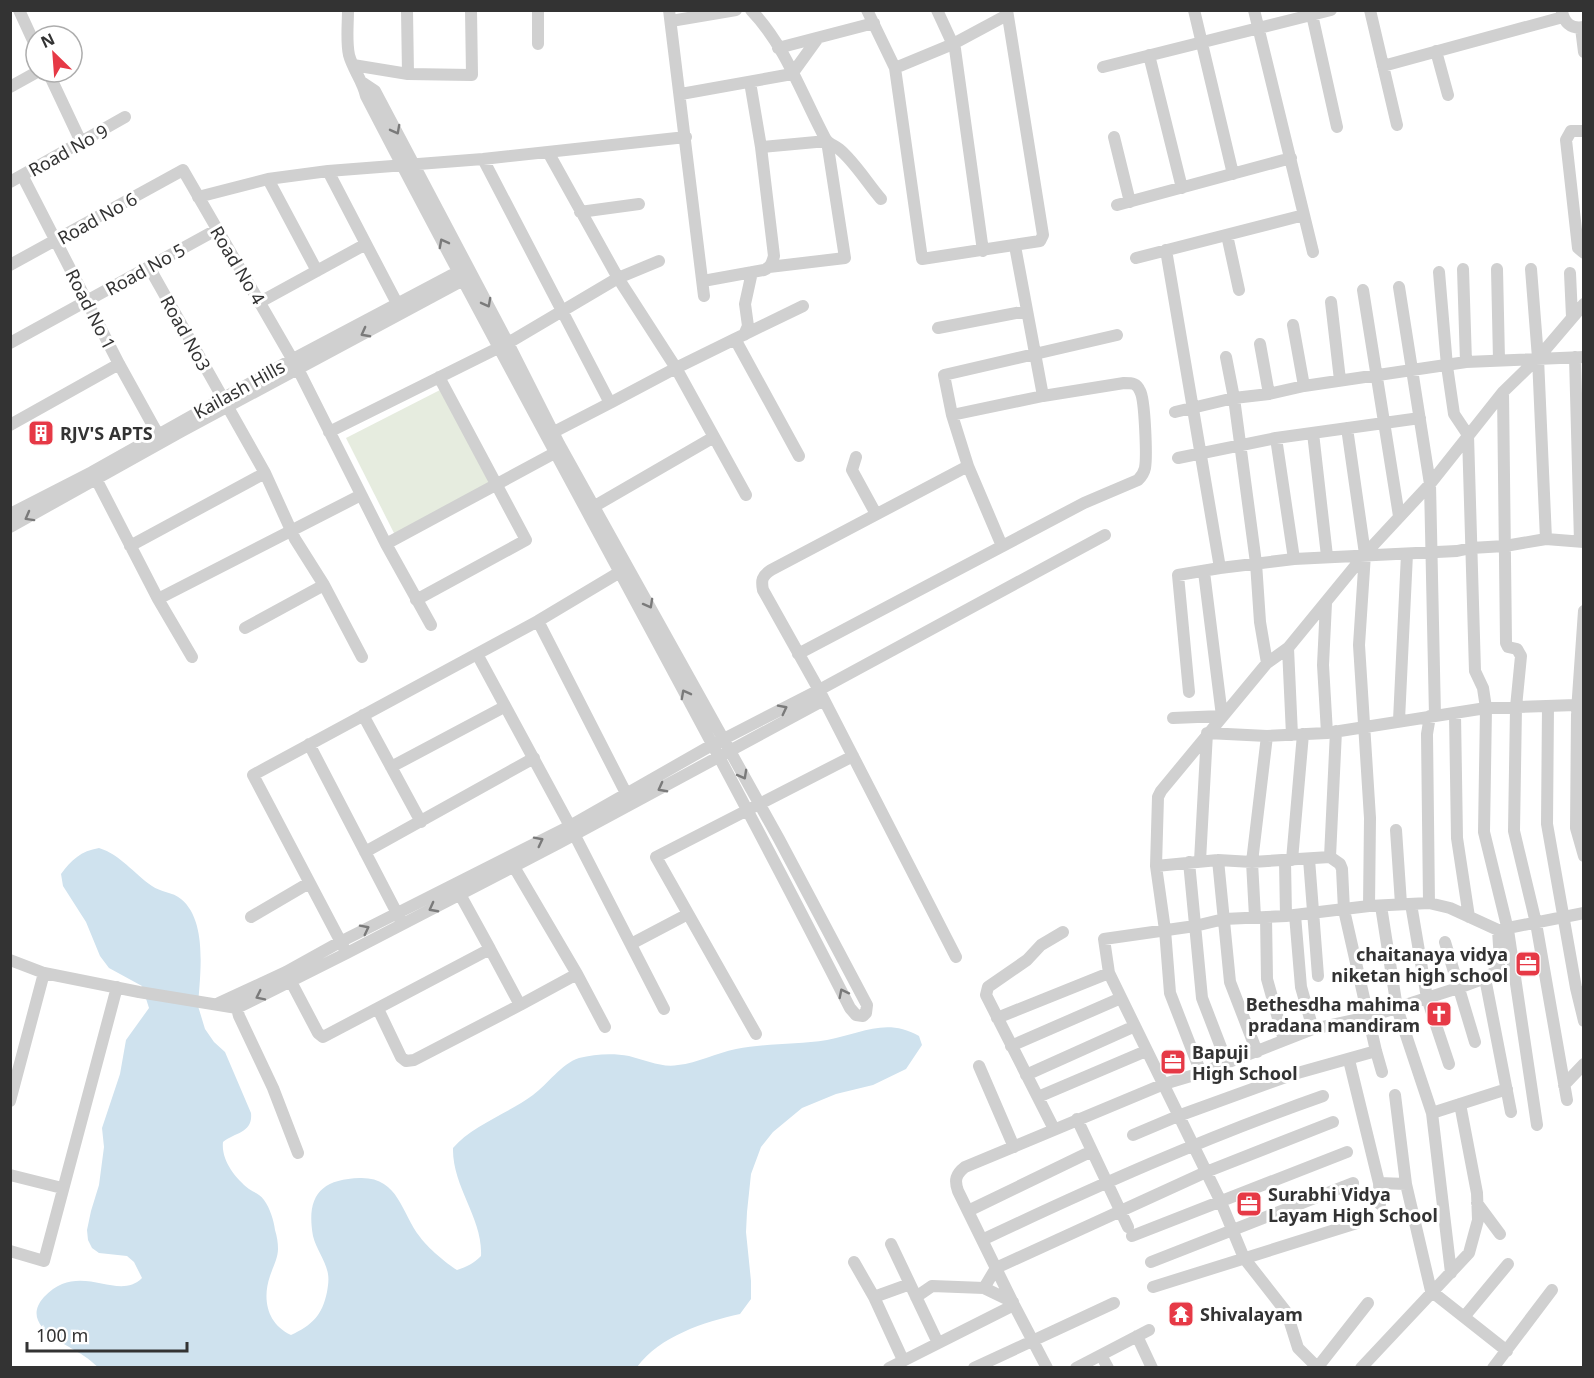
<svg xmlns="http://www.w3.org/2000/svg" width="1594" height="1378" viewBox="0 0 1594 1378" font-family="'Noto Sans',sans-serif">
<rect width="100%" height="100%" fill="#fff"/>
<path fill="#e6ecdf" d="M440,390L492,483L396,537L346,438Z"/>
<path fill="#cfe2ee" d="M99,848C121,855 133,873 152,886C160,892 173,892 181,899C208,921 200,975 198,1006L205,1029L214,1042L225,1052L251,1113C253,1133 236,1132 223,1142C221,1160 235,1178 249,1189C255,1193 260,1194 264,1200C270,1208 274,1221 275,1230C277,1236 278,1243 278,1249C278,1258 273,1267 270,1276C262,1299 267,1324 291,1335C312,1325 322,1316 327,1292C328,1286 329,1280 328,1274C326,1261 316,1249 313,1236C306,1197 320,1179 360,1178C399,1177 401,1213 420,1237C427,1247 447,1264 457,1270C467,1267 474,1263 481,1256C483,1218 452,1187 453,1148C471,1126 509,1113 533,1095C548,1084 561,1064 579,1058C595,1054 613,1053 629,1056C645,1060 662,1068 678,1065C698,1063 716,1053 736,1049C766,1043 797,1045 827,1040C860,1034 886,1017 919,1036L922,1045L906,1069L873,1085L836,1094L802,1108L773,1132L761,1147L751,1174L747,1212L746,1232L751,1281V1299L740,1314C704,1322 660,1336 637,1367H98C94,1364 89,1359 84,1356C67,1344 18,1326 44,1297C80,1259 117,1303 142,1278L134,1262L127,1256L99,1253L92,1248L88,1240L87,1230L91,1211L99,1185L104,1147L102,1128L120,1074L126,1040L149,1008L142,986L109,968L100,956L86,922L63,886L61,874C71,860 81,851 99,848Z"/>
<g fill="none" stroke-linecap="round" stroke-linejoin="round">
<path stroke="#d0d0d0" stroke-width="12" d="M19,10L36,47
M348,10C348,25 346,41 349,55C353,70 363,81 366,96C524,402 694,701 850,1008L856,1015L863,1016L866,1013L867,1005L779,839L559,444L508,343L375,91L363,83
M407,10L408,74
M538,10V44
M669,10L704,296
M751,10C785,45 802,95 825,138C828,144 834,145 839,149C854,161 868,184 881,199
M867,10L895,68L922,259L1040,241L1043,235L1007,10
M937,10L955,49L983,251
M1194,10L1233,174
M1254,10L1313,252
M1311,10L1337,127
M1370,10L1397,125
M1562,12C1565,24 1571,29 1584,27
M671,21L736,10
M1581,28L1584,52
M778,48L874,23
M1436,51L1448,95
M1149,55L1182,188
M353,65L408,74L472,75L471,10
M1383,66L1563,17
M1103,67L1331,10
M895,68L953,44L1007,15
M48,72L81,142
M750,82L761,147
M10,87L37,72
M681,94L792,74L818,38
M1584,131H1571L1566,140L1578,248L1584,253
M1114,137L1130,202
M483,159L610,403L676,368L618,278L548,152
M328,171L483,159L686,137
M22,175L119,364L161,440
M268,179L317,271
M10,182L125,117
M198,197L268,179L328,171L366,244L260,302
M1117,205L1291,158
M580,212L639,204
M1227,235L1239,290
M366,244L400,309
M1166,250L1220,568
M1136,258L1304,215
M10,265L183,170L298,369L386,544L431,625
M149,267L265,473L295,539L324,585
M1463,269L1466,362
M1497,269L1499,360
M1531,269L1538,358L1546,539
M1439,272L1447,366L1454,414L1468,435L1475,671L1483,688L1486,708L1484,832L1508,930L1537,1125
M1570,273L1572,317
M703,281L764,270C771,267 772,263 774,256L761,147L827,141L845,258L769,267
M1399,287L1430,484L1435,716
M1363,290L1399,516
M1331,302L1340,380
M1293,325L1304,386
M938,328L1027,311
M744,335L748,326L745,304L752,272
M735,339L803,306
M10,343L216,230
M1260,344L1269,394
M1226,357L1234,398L1256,563L1260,622L1267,663
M1575,357L1580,542
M1503,392L1506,643L1508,647L1517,649L1521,656L1516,707L1514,831L1536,923L1567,1100
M1175,412L1234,398L1269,394L1304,386L1466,362L1584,357
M952,415L1043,396
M10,425L119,364
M1347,428L1365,554L1359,645L1370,818L1369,906
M329,432L508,343L618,278L659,261
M1313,433L1327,556
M548,435L610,403
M1276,438L1294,559
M856,457L852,470L876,514
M1178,458L1276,438L1420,418
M93,473L158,599L192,657
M746,495L676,368L735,339L799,456
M588,510L714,437
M10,514L92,472L293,359L463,269
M10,527L182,431L469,277
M386,544L562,449
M130,546L265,473
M1002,546L968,466L952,415L944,375L1117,335
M158,599L361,495
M416,600L526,540L439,377
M1326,603L1323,665L1327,733
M538,621L630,801
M245,628L324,585L362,657
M1288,648L1292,735
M477,654L570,826L664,1009
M798,654L1084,503L1138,480C1142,476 1144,473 1145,468C1147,457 1145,399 1140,391C1137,383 1132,383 1124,383L1043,396L1015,246
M1189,692L1178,575L1220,568L1294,559L1457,551L1471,548L1505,546L1546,539L1584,542
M1548,706L1547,824L1576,988L1584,1021
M1577,711L1584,611
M1455,714L1457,838L1469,917
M1577,714L1576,828L1584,856
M363,715L421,822
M1173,718L1222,716L1204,572
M1399,720L1407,554
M1336,731L1330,857L1340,864L1342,869L1344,910L1376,1051L1382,1072
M1207,733L1267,736L1327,733L1486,708L1576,705
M309,744L400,919
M391,767L504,707
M1396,830L1401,904
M365,852L534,758
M1309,859L1318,976
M510,860L577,974
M1218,860L1230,982L1257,1052
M1292,860L1303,734
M1200,861L1207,733
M1285,861L1286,916
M1189,862L1202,998L1227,1063
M1156,866L1218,860L1252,862L1330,857
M457,889L490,949
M1429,903L1427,734L1430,716
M1411,904L1427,998L1449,1064
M1381,906L1397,1008L1432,1113L1451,1273
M1295,915L1301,987L1313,1029
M251,917L309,883
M1255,917L1252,862L1267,736
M1266,917L1267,979L1284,1040
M1445,942L1475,1042
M631,944L688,914
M344,948L253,775L538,621L625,569
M956,957L819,690L763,590C761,580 762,576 771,570L968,466
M10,960L44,973L139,992L237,1008L347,953L559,843L824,700
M288,976L318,1033L323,1037L490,949L520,1005L577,974L605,1027
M1485,978L1511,1112
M235,1001L239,1016L273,1088L298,1153
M219,1003L286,972L340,942L570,826L712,745L819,690L1105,535
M378,1009L401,1057L406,1061L414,1060L520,1005
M997,1018L1109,973
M756,1034L656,857L853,756
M1011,1046L1121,998
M1349,1060L1379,1183L1380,1204
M979,1066L1014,1147
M1201,1073L1170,993L1165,930L1156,866L1158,797L1161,791L1267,663L1288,648L1365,554L1430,484L1503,392L1538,358L1584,304
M1026,1075L1135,1026
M1564,1085L1584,1064
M1395,1095L1406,1184L1431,1291L1507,1351
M1038,1097L1146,1051
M10,1101L44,973
M1432,1113L1507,1089
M1077,1119L1128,1227
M1054,1129L986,995L988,987L1027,960L1041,945L1063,932
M1133,1135L1178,1116L1294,1074L1376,1051
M10,1175L62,1188
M1379,1183L1406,1184
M1477,1203L1500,1234
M968,1211L1092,1151
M1132,1236L1347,1152
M982,1240C1094,1187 1206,1137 1323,1096
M891,1244L938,1343
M10,1251L44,1261L117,987
M854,1262L874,1297L903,1360
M1151,1262L1353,1183
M1153,1287L1357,1223
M984,1288L1013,1302
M874,1297L910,1284
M916,1297L932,1286L984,1288L996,1268L1206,1172L1333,1122
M1464,1317L1508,1264
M1137,1336L1152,1368
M889,1368L1014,1305
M974,1368L1114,1303
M1047,1368L1014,1305L958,1191C954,1180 956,1174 965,1167L1164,1084L1201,1073L1313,1029L1368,1017L1458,988L1485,978L1496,971L1500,961L1498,930
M1076,1368L1101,1355
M1108,1368L1101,1355L1149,1330
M1317,1368L1368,1303
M1318,1368L1298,1348L1287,1313L1244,1258L1220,1200L1109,973L1104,939L1195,926L1224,919L1286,916L1369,906L1429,903L1450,908L1498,930L1584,913
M1361,1368L1469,1253L1478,1220L1477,1193L1460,1104
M1493,1368L1552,1290"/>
</g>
<defs><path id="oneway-chevron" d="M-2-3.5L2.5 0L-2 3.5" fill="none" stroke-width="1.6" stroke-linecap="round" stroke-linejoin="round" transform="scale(1.5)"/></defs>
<g stroke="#7a7a7a">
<use href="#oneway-chevron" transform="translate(396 130) rotate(62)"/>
<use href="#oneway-chevron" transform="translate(443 243) rotate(-118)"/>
<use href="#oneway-chevron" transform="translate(487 303) rotate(62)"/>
<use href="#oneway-chevron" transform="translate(365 333) rotate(152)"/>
<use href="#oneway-chevron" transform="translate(29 517) rotate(151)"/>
<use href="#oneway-chevron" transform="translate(649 604) rotate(61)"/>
<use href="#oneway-chevron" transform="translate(685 694) rotate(-118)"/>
<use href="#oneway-chevron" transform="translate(783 709) rotate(-27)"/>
<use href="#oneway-chevron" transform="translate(743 775) rotate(61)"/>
<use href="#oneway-chevron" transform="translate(662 788) rotate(152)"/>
<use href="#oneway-chevron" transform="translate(539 841) rotate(-27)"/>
<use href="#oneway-chevron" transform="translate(433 908) rotate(152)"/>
<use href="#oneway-chevron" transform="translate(365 929) rotate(-27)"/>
<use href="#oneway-chevron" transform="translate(843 993) rotate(-117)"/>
<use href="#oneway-chevron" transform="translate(260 996) rotate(154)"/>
</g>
<defs>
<g id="building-square" transform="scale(1.35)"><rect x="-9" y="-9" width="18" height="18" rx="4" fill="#e63946" stroke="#fff"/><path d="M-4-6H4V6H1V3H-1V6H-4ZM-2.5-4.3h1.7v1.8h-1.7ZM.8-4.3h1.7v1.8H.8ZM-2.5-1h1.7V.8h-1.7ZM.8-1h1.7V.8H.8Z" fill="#fff"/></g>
<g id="office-square" transform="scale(1.35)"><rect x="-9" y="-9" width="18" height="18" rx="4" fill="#e63946" stroke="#fff"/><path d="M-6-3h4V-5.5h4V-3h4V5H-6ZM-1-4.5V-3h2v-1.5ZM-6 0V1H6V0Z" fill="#fff"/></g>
<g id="church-square" transform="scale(1.35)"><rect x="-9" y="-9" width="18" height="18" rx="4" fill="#e63946" stroke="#fff"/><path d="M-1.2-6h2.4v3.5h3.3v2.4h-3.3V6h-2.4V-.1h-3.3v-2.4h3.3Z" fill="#fff"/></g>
<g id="temple-square" transform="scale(1.35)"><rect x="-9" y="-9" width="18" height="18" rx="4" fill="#e63946" stroke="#fff"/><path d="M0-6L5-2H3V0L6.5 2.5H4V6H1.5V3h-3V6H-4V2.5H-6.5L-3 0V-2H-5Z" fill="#fff"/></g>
</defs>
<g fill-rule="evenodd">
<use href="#building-square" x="41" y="433"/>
<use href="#office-square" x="1528" y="964"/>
<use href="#church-square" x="1439" y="1014"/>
<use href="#office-square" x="1173" y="1062"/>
<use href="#office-square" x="1249" y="1204"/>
<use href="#temple-square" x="1181" y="1314"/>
</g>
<g text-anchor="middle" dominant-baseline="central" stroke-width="6" stroke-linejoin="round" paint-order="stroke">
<g font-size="18" fill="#333" stroke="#fff">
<text transform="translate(68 150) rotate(-29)">Road No 9</text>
<text transform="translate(97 218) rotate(-29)">Road No 6</text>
<text transform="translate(238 265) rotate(59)">Road No 4</text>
<text transform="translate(145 269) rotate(-29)">Road No 5</text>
<text transform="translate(91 309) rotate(63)">Road No 1</text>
<text transform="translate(186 333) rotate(61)">Road No3</text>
<text transform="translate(239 389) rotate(-29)">Kailash Hills</text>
</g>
<g font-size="18" font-weight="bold" fill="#333" stroke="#fff" text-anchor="start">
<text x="60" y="433">RJV'S APTS</text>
<text x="1508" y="954" text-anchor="end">chaitanaya vidya<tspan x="1508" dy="21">niketan high school</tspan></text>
<text x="1420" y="1004" text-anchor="end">Bethesdha mahima<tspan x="1420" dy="21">pradana mandiram</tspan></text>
<text x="1192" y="1052">Bapuji<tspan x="1192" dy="21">High School</tspan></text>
<text x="1268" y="1194">Surabhi Vidya<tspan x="1268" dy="21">Layam High School</tspan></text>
<text x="1200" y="1314">Shivalayam</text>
</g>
</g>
<rect width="1594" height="1378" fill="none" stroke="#333333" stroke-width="24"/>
<g transform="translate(54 54) rotate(335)"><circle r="28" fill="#ffffff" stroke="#adadad" stroke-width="1.5"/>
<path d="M0-4.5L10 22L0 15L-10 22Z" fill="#e63946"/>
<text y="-9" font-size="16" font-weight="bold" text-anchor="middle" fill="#333333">N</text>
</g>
<path d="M27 1342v9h160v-9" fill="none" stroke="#333333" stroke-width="3"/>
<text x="36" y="1342" font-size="18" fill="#333333" stroke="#ffffff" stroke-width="4.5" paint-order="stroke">100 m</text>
</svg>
